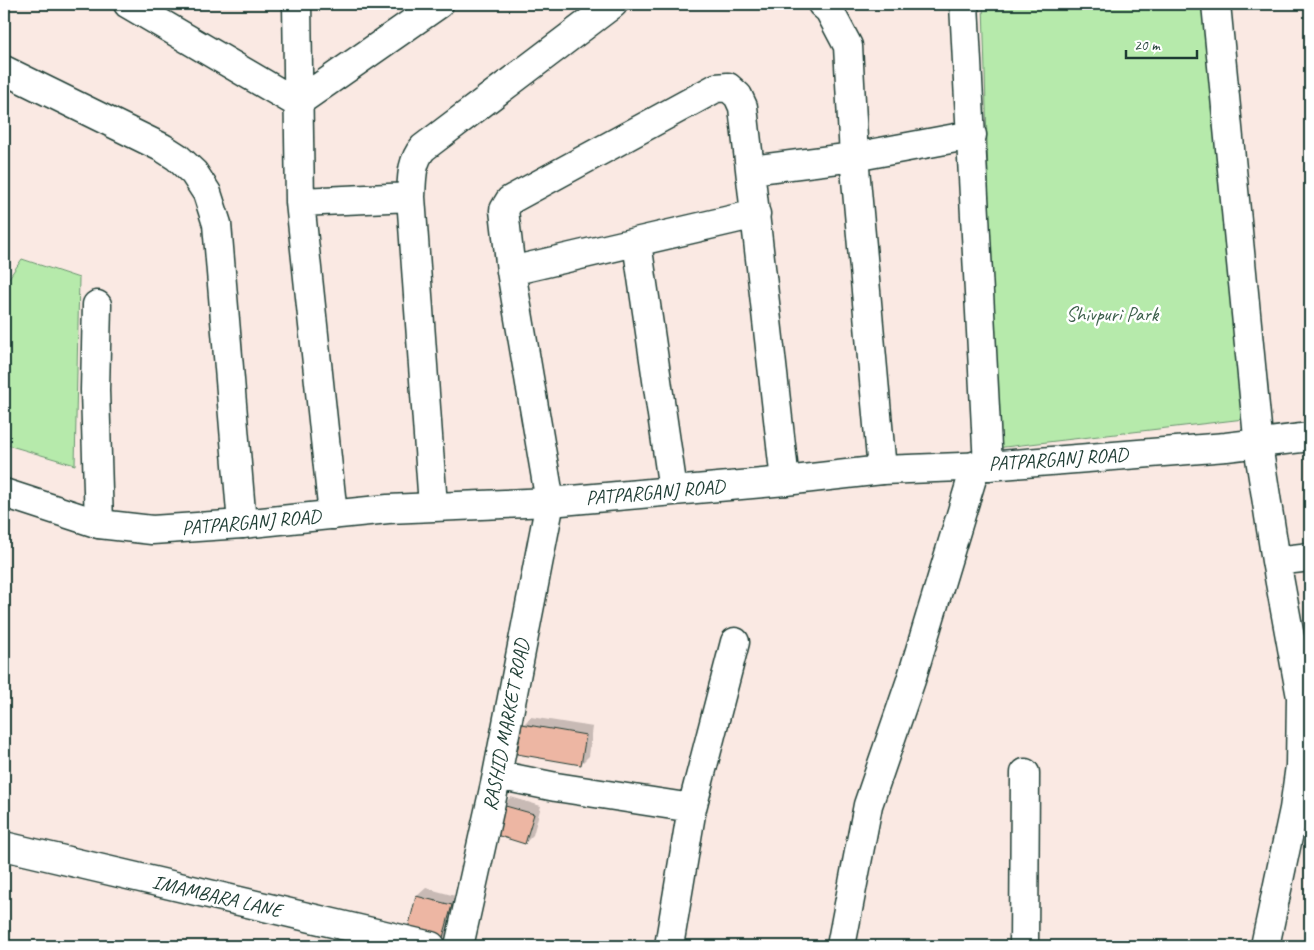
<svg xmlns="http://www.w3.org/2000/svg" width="1314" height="950" viewBox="0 0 1314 950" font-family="Caveat,sans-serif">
<rect width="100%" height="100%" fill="#fae9e3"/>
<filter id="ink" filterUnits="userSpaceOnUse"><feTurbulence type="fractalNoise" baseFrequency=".02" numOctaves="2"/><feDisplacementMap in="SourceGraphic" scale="10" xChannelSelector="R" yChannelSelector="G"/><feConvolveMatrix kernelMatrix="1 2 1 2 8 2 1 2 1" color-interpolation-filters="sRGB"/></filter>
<g filter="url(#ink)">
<path fill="#b6eaab" stroke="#6a9470" d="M983,4H1202L1244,419L996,448Z
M22,259L79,278L75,465L4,444V285Z"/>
<path fill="#0003" d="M531,717L593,727L589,756L581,764L523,725Z
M511,797L541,806L533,835L525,843L503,805Z
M426,888L459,897L450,932L442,940L409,932L417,896Z"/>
<path fill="#edb6a3" stroke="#1f3d34" d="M522,724L586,735L581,765L517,754Z
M502,805L534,814L525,844L493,834Z
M416,896L452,905L442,941L407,933Z"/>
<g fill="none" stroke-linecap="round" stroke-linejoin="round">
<g stroke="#1f3d34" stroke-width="31">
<path id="minor" d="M128,4L297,103L439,4
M297,4L300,202L333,515
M822,4L829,10L848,46L854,157L882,470
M964,4L988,466
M1216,4L1260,458L1276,561L1301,697L1310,696
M4,70L163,148L177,157L194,173L207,193L217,224L242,524
M751,170L854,157L972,135
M300,202L411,197
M637,243L673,490
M511,271L756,214
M97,305L95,390L99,524
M433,506L411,197C412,179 411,162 423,148L613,4
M1276,561L1310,557
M497,775L556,787L692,808
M4,846L431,946
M459,946L497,775L550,502L511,271L504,210L510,200L716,88L728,87L738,96L743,107L785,481
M669,946L692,808L735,642
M841,946L868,805L911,680L976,465
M1024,946L1025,773
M1265,946L1294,809L1300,766L1301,697"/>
</g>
<g stroke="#1f3d34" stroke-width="31">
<path id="tertiary" d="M4,493L99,524L152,530L242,524L388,509L550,502L785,481L882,470L988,466L1226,447L1310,437"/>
</g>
<use href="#minor" stroke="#fff" stroke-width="28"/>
<use href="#tertiary" stroke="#fff" stroke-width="28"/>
</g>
</g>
<g text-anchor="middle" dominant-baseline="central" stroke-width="5" stroke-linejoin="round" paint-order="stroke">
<g font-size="20" fill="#3d604c" stroke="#fff">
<text x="1112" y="314">Shivpuri Park</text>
</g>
<g font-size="20" fill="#1f3d34" stroke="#fff">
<text transform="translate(1058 459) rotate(-4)">PATPARGANJ ROAD</text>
<text transform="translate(655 492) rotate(-5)">PATPARGANJ ROAD</text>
<text transform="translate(251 522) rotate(-5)">PATPARGANJ ROAD</text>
<text transform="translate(506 725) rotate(-79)">RASHID MARKET ROAD</text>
<text transform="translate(217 896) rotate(13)">IMAMBARA LANE</text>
</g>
</g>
<rect width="1314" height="950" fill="none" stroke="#fff" stroke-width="20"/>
<rect x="10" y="10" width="1294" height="930" fill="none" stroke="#1f3d34" stroke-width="2" filter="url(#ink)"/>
<path d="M1126 50v8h71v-8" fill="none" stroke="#1f3d34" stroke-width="2.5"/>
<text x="1134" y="50" font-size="15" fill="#1f3d34" stroke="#ffffff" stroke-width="4" paint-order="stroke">20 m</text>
</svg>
